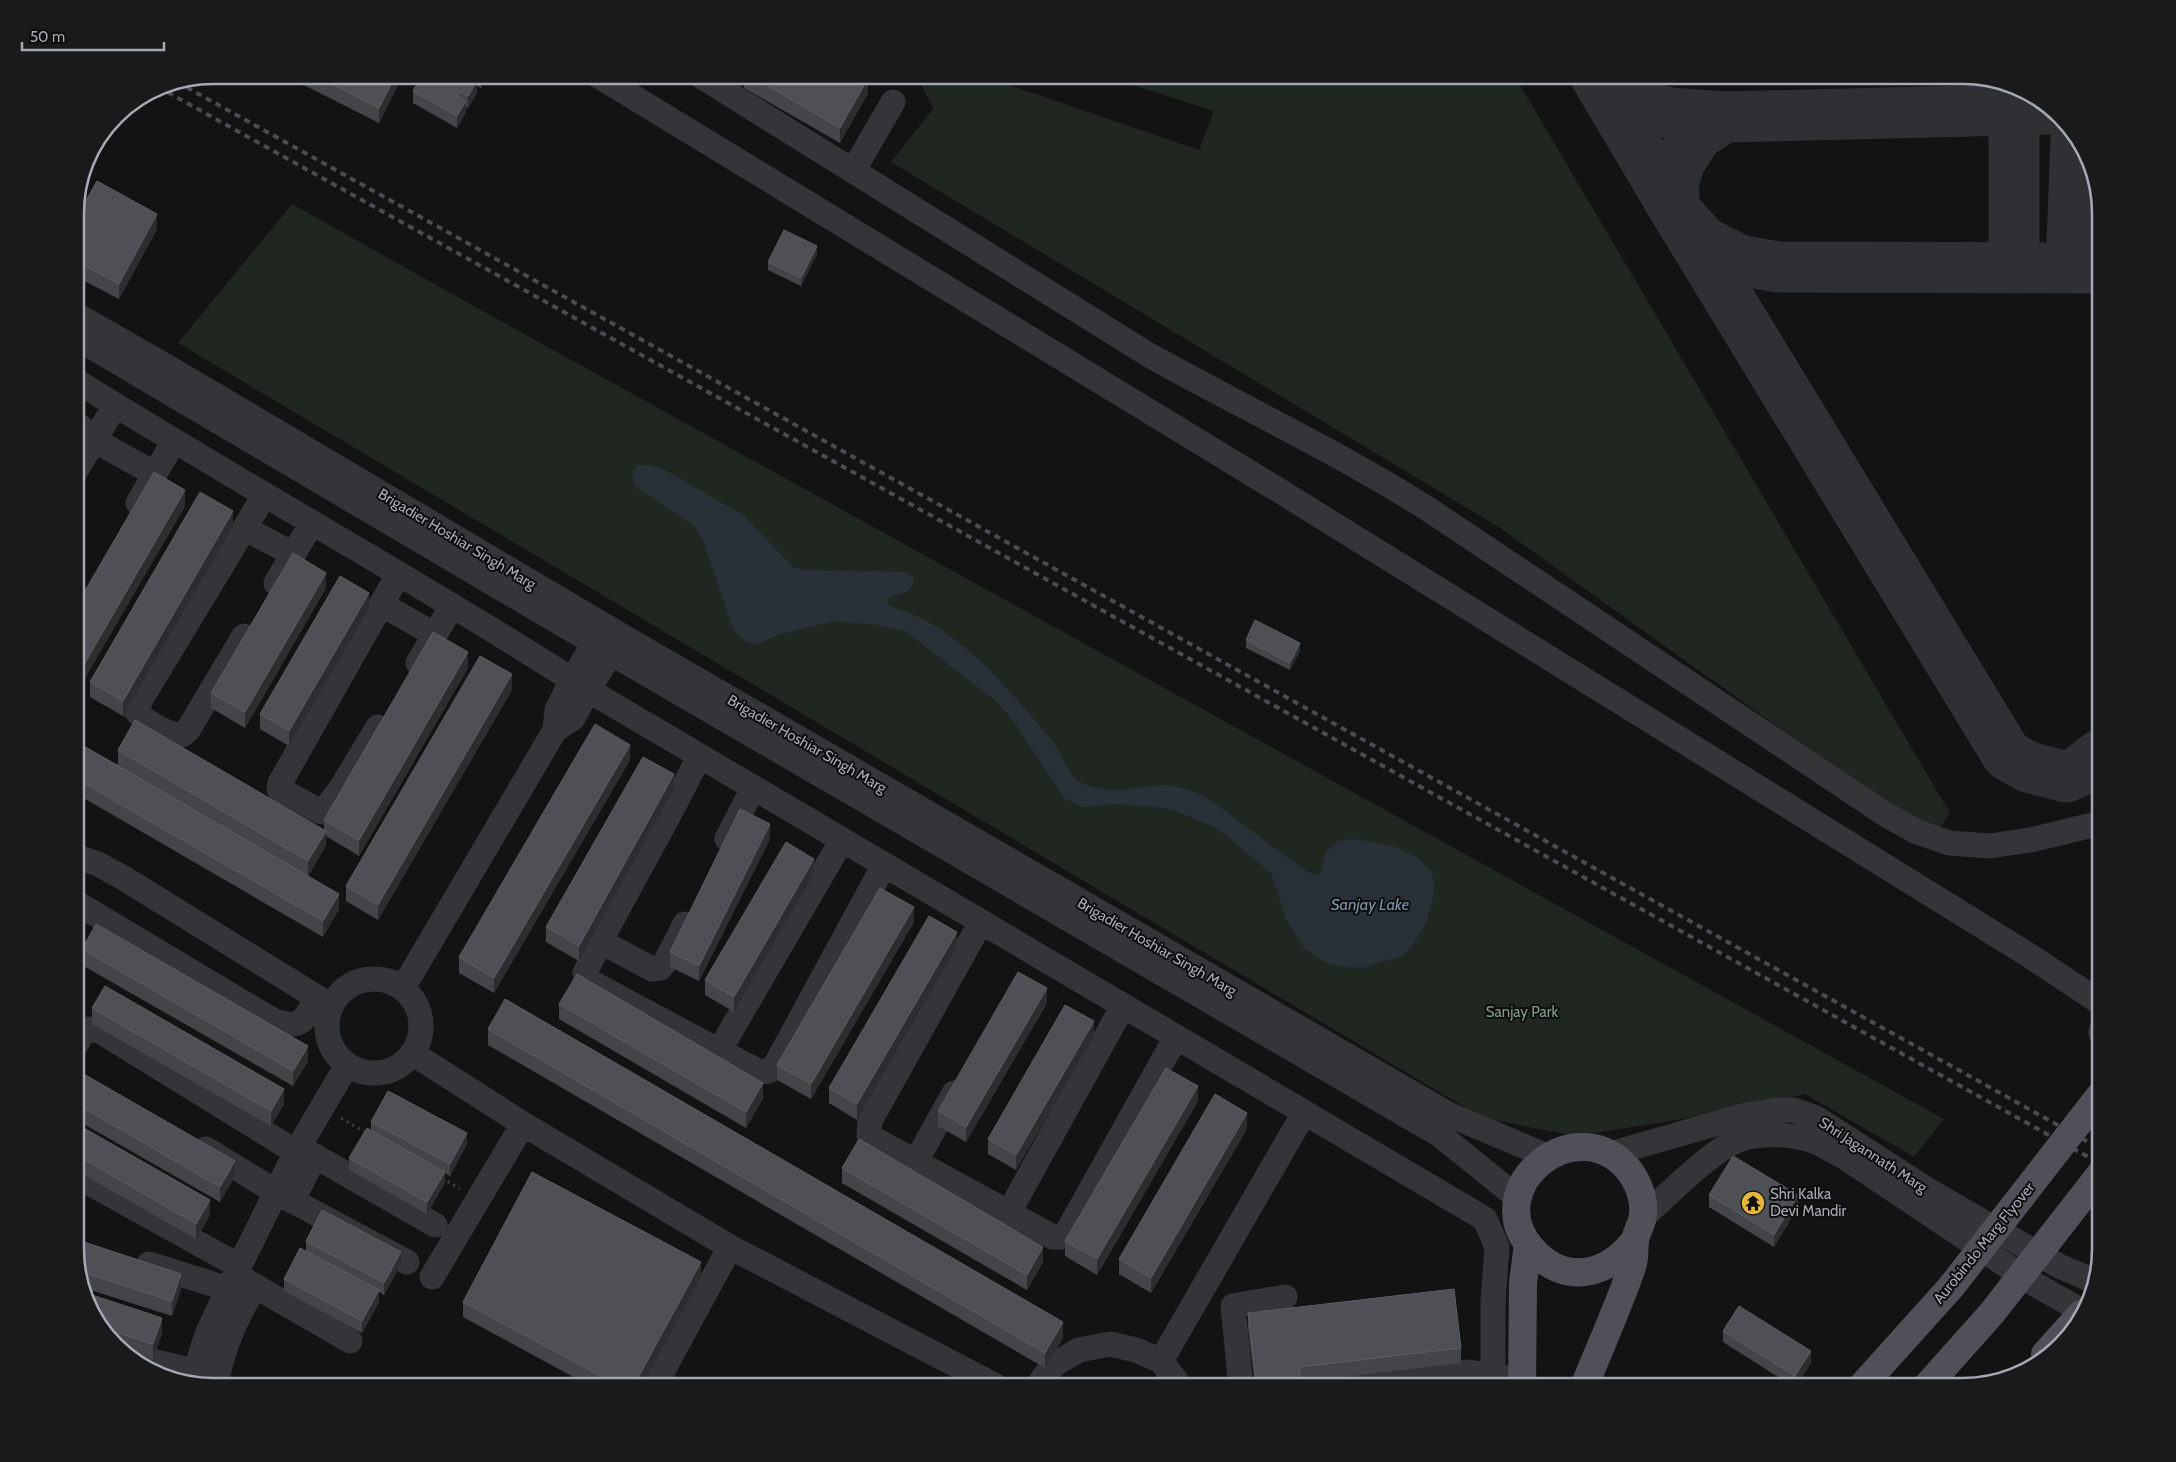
<svg xmlns="http://www.w3.org/2000/svg" width="2176" height="1462" viewBox="0 0 2176 1462" font-family="Cabin,sans-serif">
<rect width="100%" height="100%" fill="#131314"/>
<path fill="#1f2720" d="M917,75H980L1199,150L1214,111L1101,75H1514L1950,813L1933,838L1500,528L891,162L933,109Z
M292,204L463,300L1944,1119L1914,1157L1805,1094L1738,1110L1575,1136L1483,1118L178,343Z"/>
<path fill="#2a3037" d="M638,465H651L665,470L743,515L793,567L805,570L906,572L914,578C913,596 898,591 888,600V605C900,610 912,613 923,619C973,645 1014,696 1050,738C1061,750 1065,772 1079,781C1115,802 1147,779 1179,787C1205,793 1223,810 1244,825C1265,841 1286,857 1308,872L1316,875L1320,874L1326,852L1338,841L1355,839L1396,847L1418,858L1431,871L1434,884L1433,897L1426,923L1411,948L1402,956L1362,968L1331,965L1317,958L1305,949L1287,922L1271,873L1217,828L1175,811L1157,807L1118,804L1082,807L1064,798L1015,723L996,701L905,631L877,625L835,621L780,634L759,644L748,643L738,636L733,629L703,540L693,525L635,486L632,473Z"/>
<g fill="none" stroke-linecap="round" stroke-linejoin="round">
<path stroke="#2f3033" stroke-width="51" d="M1595,75L1675,210L2007,755L2028,767L2066,777L2079,771L2101,754
M1603,89L1639,105L1670,113L1724,117L2049,109
M1724,117L1697,135L1679,163L1673,186L1675,210L1704,242L1739,260L1778,267L2101,268
M2014,268V110
M2071,268L2076,137"/>
<path stroke="#3a3b40" stroke-width="3" stroke-dasharray="2.5 4" stroke-linecap="butt" d="M341,1118L368,1134
M442,1178L460,1189"/>
<path stroke="#343539" stroke-width="25" d="M597,75L1275,488L2030,956L2101,1003
M699,75L1149,355C1242,407 1338,452 1428,509L1885,814L1917,832L1949,843L1990,846L2030,840L2101,823
M853,171L893,102
M75,314L171,369L622,636L1450,1115L1547,1156
M75,337L623,660L1440,1135L1518,1198
M75,380C244,486 420,582 588,690L1485,1219L1497,1247L1493,1302V1387
M75,424L80,426
M94,440L155,474
M75,472L115,406
M138,503L174,441
M246,529L293,554
M276,583L312,523
M381,604L435,635
M244,636L188,730L182,735C167,735 143,721 135,709L264,496
M418,663L452,606
M378,727L341,788L323,812L319,811L279,789L280,783L398,575
M555,730L557,710L572,680L602,630
M699,756C664,830 620,899 585,973L587,980L719,1051L760,1072L769,1071L776,1064L884,865
M727,839L753,788
M75,856L98,864L122,877L331,1006
M75,902L274,1021C303,1030 303,1020 318,998
M981,922L870,1121L869,1134L874,1139L1053,1237H1061L1067,1232L1176,1037
M600,941L652,969L660,968L666,961L685,924
M327 1026a47 47 0 1 1 94 0a47 47 0 1 1-94 0Z
M403,988L555,730L573,718L588,690L620,639
M2101,1031V1033
M75,1046L83,1033L89,1029L100,1031L296,1152
M719,1051L842,840
M412,1053L523,1124L730,1247L998,1387
M299,1147L435,1225
M206,1149L276,1192L407,1262
M1610,1154L1746,1115L1776,1110H1794L1816,1118L1928,1190L2059,1266L2092,1280
M915,1163L954,1093
M75,1175L239,1266
M292,1201L315,1156
M1008,1214L1123,1006
M1643,1217C1666,1197 1713,1148 1741,1139C1763,1132 1795,1134 1816,1142C1825,1146 1834,1152 1843,1156L2031,1282L2082,1311
M149,1264L228,1289
M236,1275L350,1341
M432,1277L523,1124
M129,1356L195,1371
M1161,1361L1304,1113
M193,1381L195,1371L208,1332L228,1289L296,1152L347,1065
M215,1387C222,1351 235,1317 256,1286
M654,1387L730,1247
M1038,1387L1043,1378L1055,1364L1079,1350L1110,1344L1136,1350L1161,1361L1181,1387
M1241,1387L1233,1306L1285,1297
M1325,1387V1385L1384,1377L1424,1376L1469,1372L1509,1378"/>
<path stroke="#505158" stroke-width="28" d="M2045,1354L2081,1314
M1522,1387L1523,1283L1528,1244
M1584,1387C1600,1347 1618,1308 1632,1267C1635,1259 1634,1250 1635,1241C1636,1234 1640,1227 1642,1220C1646,1204 1640,1186 1631,1173C1579,1104 1477,1187 1532,1249C1565,1286 1607,1276 1635,1240"/>
<path stroke="#4b4c52" stroke-width="4" stroke-dasharray="6 5" stroke-linecap="butt" d="M177,82L2101,1149
M158,87L2101,1164"/>
<path stroke="#505158" stroke-width="28" d="M1861,1387L1951,1287L2101,1094
M1926,1387L1992,1313L2101,1173"/>
</g>
<path fill="#444549" d="M284,75H403L379,123Z
M422,75H488L481,88L477,86V93L468,108L466,107V112L457,128L413,103V91Z
M744,75H864L868,93L840,143L744,88Z
M75,220L157,229L119,299L75,276Z
M817,254L801,286L768,270V262Z
M185,506L78,690L75,688V608Z
M233,527L123,716L90,697V682Z
M326,588L245,728L211,708V693Z
M369,609L289,746L260,729V714Z
M1246,640L1300,651L1290,670L1246,648Z
M468,668L359,856L326,836V846L308,876L339,909L323,937L75,793V741L118,765V750L324,830V820Z
M512,690L378,920L346,901V886Z
M630,760L494,993L459,973V957Z
M674,789L579,961L546,942V927Z
M770,839L699,981L670,967V952Z
M814,874L734,1012L705,995V980Z
M914,922L811,1099L777,1080V1065Z
M957,947L857,1120L829,1103V1088Z
M82,949L308,1061L293,1086L82,965Z
M1047,1003L966,1142L938,1126V1111Z
M559,1004L763,1098L746,1128L559,1019Z
M92,1008L284,1104L271,1126L92,1024Z
M488,1029L1063,1338L1045,1368L488,1045Z
M1094,1037L1016,1170L988,1154V1139Z
M75,1069L235,1176L220,1202L75,1119Z
M1198,1101L1097,1275L1065,1256V1241Z
M371,1122L467,1144L450,1176L445,1173V1183L427,1214L349,1170V1158L371,1130Z
M75,1123L210,1215L196,1239L75,1170Z
M1247,1129L1151,1293L1119,1274V1259Z
M842,1168L1043,1262L1027,1290L842,1183Z
M1709,1195L1798,1207L1774,1247L1709,1207Z
M306,1241L401,1264L384,1295L379,1292V1302L362,1333L284,1291V1279L306,1251Z
M75,1258L181,1289L172,1316L84,1288Z
M701,1277L642,1387H592L463,1317V1302Z
M1248,1313L1461,1348V1363L1301,1382L1302,1387H1255L1248,1328Z
M93,1318L162,1333L153,1360L124,1350Z
M1723,1331L1811,1363L1795,1387H1794L1723,1342Z"/>
<path fill="#2c2d2f" d="M396,75H403L379,123V108Z
M482,75H488L481,88V77Z
M868,78V93L840,143V128Z
M477,81V93L468,108V96Z
M466,101V112L457,128V116Z
M157,214V229L119,299V284Z
M817,246V254L801,286V278Z
M80,439V446L75,455V447Z
M185,490V506L78,690V675Z
M233,511V527L123,716V701Z
M326,573V588L245,728V712Z
M369,593V609L289,746V731Z
M1300,643V651L1290,670V663Z
M468,652V668L359,856V840Z
M512,674V690L378,920V905Z
M630,745V760L494,993V978Z
M674,774V789L579,961V946Z
M770,824V839L699,981V966Z
M326,831V846L308,876V861Z
M814,859V874L734,1012V997Z
M339,894V909L323,937V921Z
M914,907V922L811,1099V1084Z
M77,918V929L75,932V921Z
M957,932V947L857,1120V1104Z
M1047,988V1003L966,1142V1127Z
M1094,1021V1037L1016,1170V1155Z
M308,1046V1061L293,1086V1071Z
M763,1083V1098L746,1128V1112Z
M1198,1086V1101L1097,1275V1259Z
M284,1089V1104L271,1126V1111Z
M1247,1113V1129L1151,1293V1278Z
M467,1133V1144L450,1176V1164Z
M235,1161V1176L220,1202V1187Z
M445,1172V1183L427,1214V1202Z
M1798,1195V1207L1774,1247V1235Z
M210,1200V1215L196,1239V1224Z
M1043,1247V1262L1027,1290V1275Z
M401,1252V1264L384,1295V1283Z
M701,1262V1277L642,1387H633Z
M181,1274V1289L172,1316V1301Z
M379,1290V1302L362,1333V1321Z
M162,1318V1333L153,1360V1344Z
M1063,1322V1338L1045,1368V1353Z
M1811,1351V1363L1795,1387V1376Z"/>
<path fill="#4f5055" stroke="#5c5e64" d="M314,75H396L379,108Z
M422,75H470L469,77L477,81L468,96L460,92L457,96L466,101L457,116L413,91Z
M749,75H864L868,78L840,128Z
M97,181L157,214L119,284L75,260V220Z
M784,230L817,246L801,278L768,262Z
M75,436L80,439L75,447Z
M154,472L185,490L78,675L75,673V608Z
M200,492L233,511L123,701L90,682Z
M293,553L326,573L245,712L211,693Z
M340,576L369,593L289,731L260,714Z
M1255,620L1300,643L1290,663L1246,640Z
M433,632L468,652L359,840L324,820Z
M480,656L512,674L378,905L346,886Z
M135,720L326,831L308,861L118,750Z
M595,724L630,745L494,978L459,957Z
M75,741L339,894L323,921L75,778Z
M643,757L674,774L579,946L546,927Z
M740,809L770,824L699,966L670,952Z
M786,842L814,859L734,997L705,980Z
M880,888L914,907L811,1084L777,1065Z
M929,916L957,932L857,1104L829,1088Z
M96,924L308,1046L293,1071L82,949Z
M1018,972L1047,988L966,1127L938,1111Z
M577,974L763,1083L746,1112L559,1004Z
M105,986L284,1089L271,1111L92,1008Z
M505,999L1063,1322L1045,1353L488,1029Z
M1065,1005L1094,1021L1016,1155L988,1139Z
M1166,1068L1198,1086L1097,1259L1065,1241Z
M75,1069L235,1161L220,1187L75,1103Z
M388,1091L467,1133L450,1164L371,1122Z
M1215,1094L1247,1113L1151,1278L1119,1259Z
M75,1123L210,1200L196,1224L75,1154Z
M367,1128L445,1172L427,1202L349,1158Z
M859,1139L1043,1247L1027,1275L842,1168Z
M1733,1156L1798,1195L1774,1235L1709,1195Z
M532,1172L701,1262L633,1387H621L463,1302Z
M322,1210L401,1252L384,1283L306,1241Z
M75,1239L181,1274L172,1301L79,1271L75,1258Z
M300,1248L379,1290L362,1321L284,1279Z
M1454,1289L1461,1348L1299,1367L1302,1387H1257L1248,1313Z
M86,1293L162,1318L153,1344L103,1328L93,1318Z
M1739,1306L1811,1351L1795,1376L1723,1331Z"/>
<defs>
<g id="temple-disc" transform="scale(1.25)"><circle r="9.5" fill="#e5b73a" stroke="#0e0e0f"/><path d="M0-6L5-2H3V0L6.5 2.5H4V6H1.5V3h-3V6H-4V2.5H-6.5L-3 0V-2H-5Z" fill="#111"/></g>
</defs>
<g fill-rule="evenodd">
<use href="#temple-disc" x="1753" y="1203"/>
</g>
<g text-anchor="middle" dominant-baseline="central" stroke-width="4" stroke-linejoin="round" paint-order="stroke">
<g font-size="15" fill="#a5a9b4" stroke="#0e0e0f">
<text transform="translate(457 539) rotate(31)">Brigadier Hoshiar Singh Marg</text>
<text transform="translate(807 744) rotate(30)">Brigadier Hoshiar Singh Marg</text>
<text transform="translate(1157 947) rotate(30)">Brigadier Hoshiar Singh Marg</text>
<text transform="translate(1873 1155) rotate(33)">Shri Jagannath Marg</text>
<text transform="translate(1984 1243) rotate(-51)">Aurobindo Marg Flyover</text>
</g>
<g font-size="15" fill="#7d9e81" stroke="#0e0e0f">
<text x="1522" y="1012">Sanjay Park</text>
</g>
<g font-size="15" fill="#a5a9b4" stroke="#0e0e0f" text-anchor="start">
<text x="1770" y="1194">Shri Kalka<tspan x="1770" dy="17">Devi Mandir</tspan></text>
</g>
<g font-size="16" font-style="italic" fill="#7e94ad" stroke="#0e0e0f">
<text x="1370" y="904">Sanjay Lake</text>
</g>
</g>
<path d="M0 0H2176V1462H0ZM213 84H1963A129 129 0 0 1 2092 213V1249A129 129 0 0 1 1963 1378H213A129 129 0 0 1 84 1249V213A129 129 0 0 1 213 84Z" fill="#1a1a1c" fill-rule="evenodd"/>
<path fill="none" stroke="#a5a9b4" stroke-width="2.5" d="M213 84H1963A129 129 0 0 1 2092 213V1249A129 129 0 0 1 1963 1378H213A129 129 0 0 1 84 1249V213A129 129 0 0 1 213 84Z"/>
<path d="M22 42v8h142v-8" fill="none" stroke="#a5a9b4" stroke-width="2.5"/>
<text x="30" y="42" font-size="15" fill="#a5a9b4" stroke="#0e0e0f" stroke-width="4" paint-order="stroke">50 m</text>
</svg>
